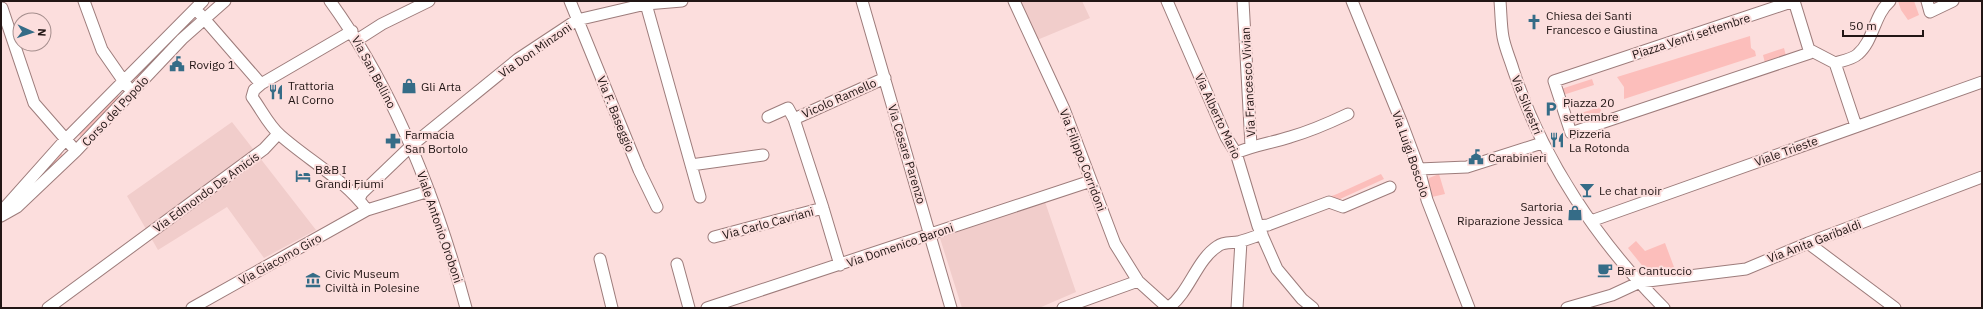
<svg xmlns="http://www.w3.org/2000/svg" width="1983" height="309" viewBox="0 0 1983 309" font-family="'IBM Plex Sans',sans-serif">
<rect width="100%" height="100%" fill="#fcdedd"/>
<path fill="#f1cdcb" d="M1020,1H1082L1090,18L1037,40Z
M232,122L316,230L264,258L227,207L158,250L127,196Z
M1044,199L1076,292L1039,308H962L939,235Z"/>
<path fill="#fcbebb" d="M1898,1H1914L1919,15L1908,20L1901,10Z
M1750,36L1751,48L1755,51L1756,56L1624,99V87L1617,77Z
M173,38V41L137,80L133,79Z
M1784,48L1786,56L1765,63L1763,55Z
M1592,79L1594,85L1563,95L1561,89Z
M115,95H118L119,99L80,137L79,133Z
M1600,107L1602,113L1571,124L1569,117Z
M61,152L63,156L32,188L28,184Z
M1381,174L1384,179L1340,199L1331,198L1270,219L1337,194Z
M1439,174L1445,194L1432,197L1428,183L1429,178Z
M1636,241L1645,251L1665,243L1677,275L1654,278L1649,274L1628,248Z"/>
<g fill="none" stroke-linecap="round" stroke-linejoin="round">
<g stroke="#9d7c7b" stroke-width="13">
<path id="minor" d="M84,1L102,50L127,86
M330,1C396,92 437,200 466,308
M570,1L639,170L657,207
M862,1L951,308
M1014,1L1064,109L1115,244L1138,281L1168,308
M1167,1L1226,137L1236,153L1258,226L1277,269L1302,299L1313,308
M1243,1L1251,146
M1352,1L1401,121L1419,169L1427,200L1469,308
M1500,1C1501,13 1501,26 1503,37C1505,48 1510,59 1513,69C1542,159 1598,242 1664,308
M1794,1L1810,53L1571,133L1554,81Z
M1927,1L1930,12L1953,1
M646,4L700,197
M2,8L34,103L76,151
M200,14L261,84
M352,31L261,84L254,90L252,97C261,109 269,126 280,135C308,160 344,179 367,210
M357,40L382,24L429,1
M1810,50L1835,63L1856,126
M1835,63C1842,61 1853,59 1858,54C1874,40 1874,15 1890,1
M768,117L788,108L794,119L823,208
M794,119L885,78
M1236,153C1254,145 1272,143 1290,137C1311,131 1329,123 1348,114
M691,165L763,155
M1419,169L1467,167L1542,143
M359,199L362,193L411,146L518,59L577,20L646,4L682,1
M1,212L66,139L203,1
M1,216L17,207L76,151L182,39L225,1
M1591,221L1982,82
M1258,226L1268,225L1329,202L1343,207L1390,187
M714,237L823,208L840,265
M1808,243L1895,308
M600,259L612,308
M677,264L689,308
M48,308L264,149L278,134
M192,308L367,210L429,191
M707,308L1091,181
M1063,308L1138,281
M1168,308C1190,292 1196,260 1218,246C1223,242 1232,243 1238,242C1246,240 1254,237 1262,234
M1237,308L1241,241
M1567,308L1612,295L1640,282L1746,269L1808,243L1982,177"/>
</g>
<use href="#minor" stroke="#fff" stroke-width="11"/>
</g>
<defs>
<g id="church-bare" transform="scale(1.2)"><path d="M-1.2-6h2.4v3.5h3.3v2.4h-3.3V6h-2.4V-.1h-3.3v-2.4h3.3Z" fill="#356c87" stroke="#fcdedd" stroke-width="2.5" paint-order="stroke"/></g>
<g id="civic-bare" transform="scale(1.2)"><path d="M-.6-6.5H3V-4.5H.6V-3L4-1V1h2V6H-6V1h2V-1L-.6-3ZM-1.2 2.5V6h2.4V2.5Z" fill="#356c87" stroke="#fcdedd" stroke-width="2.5" paint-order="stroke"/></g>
<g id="shop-bare" transform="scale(1.2)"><path d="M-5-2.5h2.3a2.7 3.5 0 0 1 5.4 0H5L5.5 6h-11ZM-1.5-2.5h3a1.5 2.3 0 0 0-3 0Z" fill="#356c87" stroke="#fcdedd" stroke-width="2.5" paint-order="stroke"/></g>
<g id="restaurant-bare" transform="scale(1.2)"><path d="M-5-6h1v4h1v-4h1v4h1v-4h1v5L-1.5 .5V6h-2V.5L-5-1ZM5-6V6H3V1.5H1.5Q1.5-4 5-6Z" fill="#356c87" stroke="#fcdedd" stroke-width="2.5" paint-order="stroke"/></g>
<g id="parking-bare" transform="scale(1.2)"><path d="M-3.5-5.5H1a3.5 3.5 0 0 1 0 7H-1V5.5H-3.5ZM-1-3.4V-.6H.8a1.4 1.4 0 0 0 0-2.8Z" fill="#356c87" stroke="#fcdedd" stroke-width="2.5" paint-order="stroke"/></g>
<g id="pharmacy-bare" transform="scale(1.2)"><path d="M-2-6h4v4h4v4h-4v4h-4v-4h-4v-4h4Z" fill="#356c87" stroke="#fcdedd" stroke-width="2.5" paint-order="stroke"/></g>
<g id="hotel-bare" transform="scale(1.2)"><path d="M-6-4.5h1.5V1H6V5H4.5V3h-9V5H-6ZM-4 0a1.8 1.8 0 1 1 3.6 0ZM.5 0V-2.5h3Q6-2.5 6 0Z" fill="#356c87" stroke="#fcdedd" stroke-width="2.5" paint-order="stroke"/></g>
<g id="bar-bare" transform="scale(1.2)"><path d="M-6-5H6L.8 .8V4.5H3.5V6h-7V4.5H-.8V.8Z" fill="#356c87" stroke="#fcdedd" stroke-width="2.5" paint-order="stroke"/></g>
<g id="cafe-bare" transform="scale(1.2)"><path d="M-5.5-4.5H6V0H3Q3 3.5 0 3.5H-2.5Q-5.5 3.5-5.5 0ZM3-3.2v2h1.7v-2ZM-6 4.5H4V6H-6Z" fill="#356c87" stroke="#fcdedd" stroke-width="2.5" paint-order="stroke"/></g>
<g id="museum-bare" transform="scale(1.2)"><path d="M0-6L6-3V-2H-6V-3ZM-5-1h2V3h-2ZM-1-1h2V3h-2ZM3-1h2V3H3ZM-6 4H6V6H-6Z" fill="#356c87" stroke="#fcdedd" stroke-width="2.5" paint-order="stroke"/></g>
</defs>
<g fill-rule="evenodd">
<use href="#church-bare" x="1534" y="22"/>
<use href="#civic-bare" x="177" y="64"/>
<use href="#shop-bare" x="409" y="86"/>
<use href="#restaurant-bare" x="276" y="92"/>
<use href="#parking-bare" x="1551" y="109"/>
<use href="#restaurant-bare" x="1557" y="140"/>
<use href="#pharmacy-bare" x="393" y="141"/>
<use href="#civic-bare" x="1476" y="157"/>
<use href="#hotel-bare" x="303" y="176"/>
<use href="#bar-bare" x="1587" y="190"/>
<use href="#shop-bare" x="1575" y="213"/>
<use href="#cafe-bare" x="1605" y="270"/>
<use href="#museum-bare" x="313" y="280"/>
</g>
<g text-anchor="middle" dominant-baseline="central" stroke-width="4" stroke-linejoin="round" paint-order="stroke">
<g font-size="12" fill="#221615" stroke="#fcdedd" text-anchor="start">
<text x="1546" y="15">Chiesa dei Santi<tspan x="1546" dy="14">Francesco e Giustina</tspan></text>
<text x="189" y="64">Rovigo 1</text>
<text x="288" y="85">Trattoria<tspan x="288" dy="14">Al Corno</tspan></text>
<text x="421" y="86">Gli Arta</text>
<text x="1563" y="102">Piazza 20<tspan x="1563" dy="14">settembre</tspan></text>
<text x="1569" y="133">Pizzeria<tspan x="1569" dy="14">La Rotonda</tspan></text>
<text x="405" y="134">Farmacia<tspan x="405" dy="14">San Bortolo</tspan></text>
<text x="1488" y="157">Carabinieri</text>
<text x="315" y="169">B&amp;B I<tspan x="315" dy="14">Grandi Fiumi</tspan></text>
<text x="1599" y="190">Le chat noir</text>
<text x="1563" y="206" text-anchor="end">Sartoria<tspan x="1563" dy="14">Riparazione Jessica</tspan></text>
<text x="1617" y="270">Bar Cantuccio</text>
<text x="325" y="273">Civic Museum<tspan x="325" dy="14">Civiltà in Polesine</tspan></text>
</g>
<g font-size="12" fill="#221615" stroke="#fcdedd">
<text transform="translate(1691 36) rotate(-18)">Piazza Venti settembre</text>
<text transform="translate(535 50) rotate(-35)">Via Don Minzoni</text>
<text transform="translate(374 72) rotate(62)">Via San Bellino</text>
<text transform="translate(1248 82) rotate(-93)">Via Francesco Vivian</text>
<text transform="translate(839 98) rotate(-24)">Vicolo Ramello</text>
<text transform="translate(1527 105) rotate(68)">Via Silvestri</text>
<text transform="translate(115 111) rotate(-47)">Corso del Popolo</text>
<text transform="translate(616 114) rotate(68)">Via F. Baseggio</text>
<text transform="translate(1218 116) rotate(65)">Via Alberto Mario</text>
<text transform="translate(1786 151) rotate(-20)">Viale Trieste</text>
<text transform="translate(907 154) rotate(73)">Via Cesare Parenzo</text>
<text transform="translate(1411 154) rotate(71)">Via Luigi Boscolo</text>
<text transform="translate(1083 160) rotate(69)">Via Filippo Corridoni</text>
<text transform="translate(206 192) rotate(-36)">Via Edmondo De Amicis</text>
<text transform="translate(768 223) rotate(-15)">Via Carlo Cavriani</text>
<text transform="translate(440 227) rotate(71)">Viale Antonio Oroboni</text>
<text transform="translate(1814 241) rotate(-21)">Via Anita Garibaldi</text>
<text transform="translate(900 245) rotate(-19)">Via Domenico Baroni</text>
<text transform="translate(280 259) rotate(-29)">Via Giacomo Giro</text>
</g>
</g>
<rect width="1983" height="309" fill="none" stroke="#221615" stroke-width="4"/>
<g transform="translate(32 32) rotate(93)"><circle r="19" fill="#fcdedd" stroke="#a58e8d"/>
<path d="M0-3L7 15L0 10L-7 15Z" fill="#356c87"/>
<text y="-6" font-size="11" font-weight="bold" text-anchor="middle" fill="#221615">N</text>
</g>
<path d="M1843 30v6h80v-6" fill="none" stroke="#221615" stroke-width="2"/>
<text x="1849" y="30" font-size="12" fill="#221615" stroke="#fcdedd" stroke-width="3" paint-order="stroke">50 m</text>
</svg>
